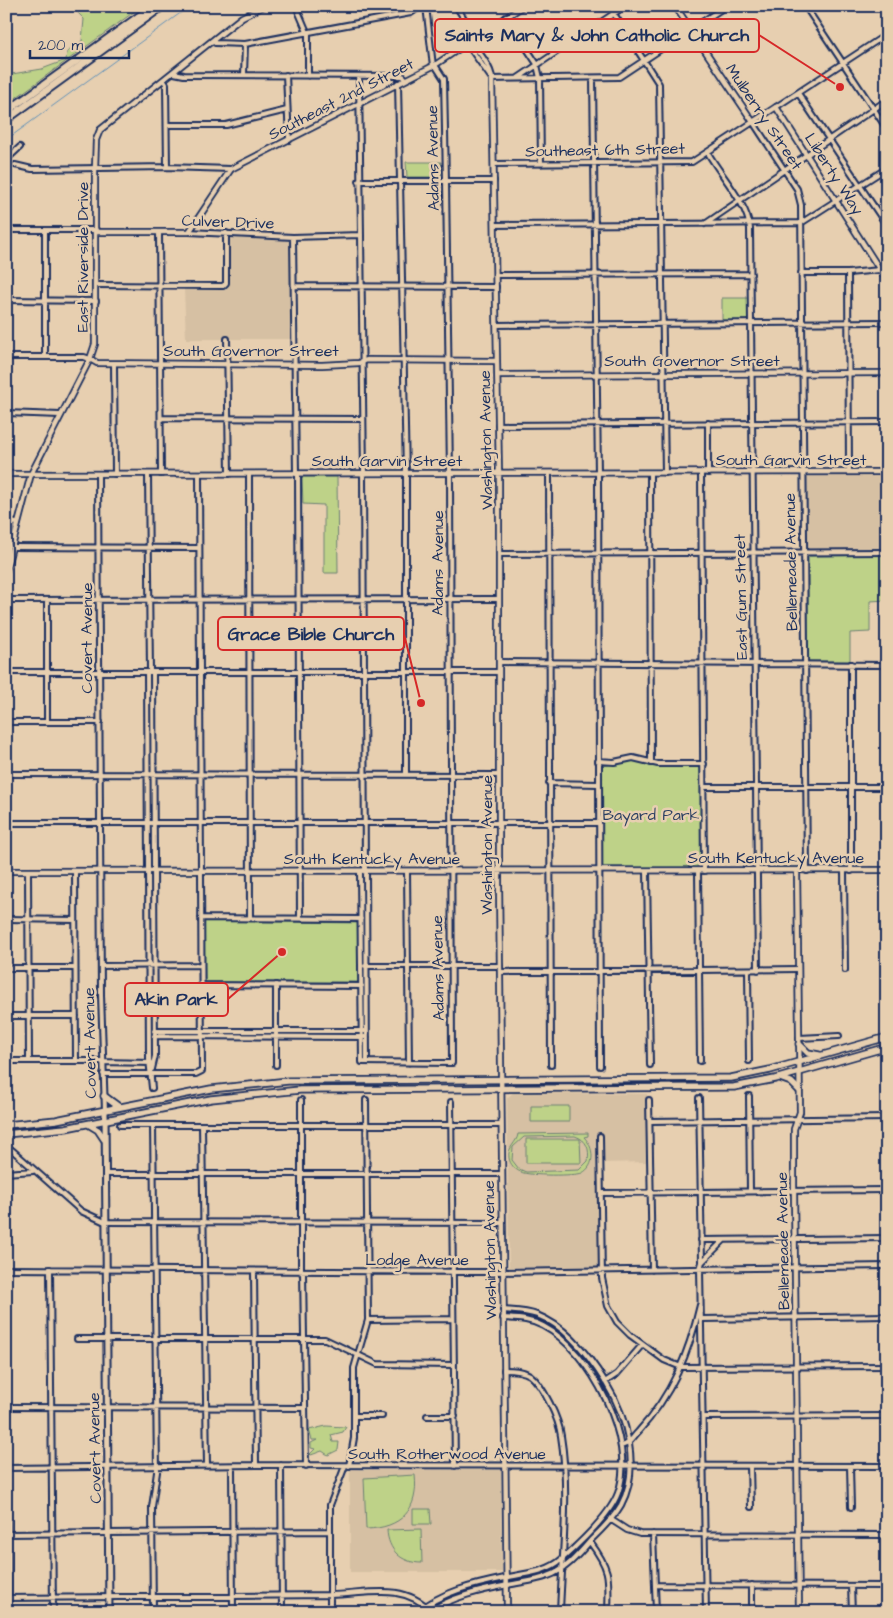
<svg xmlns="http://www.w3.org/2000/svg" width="893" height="1618" viewBox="0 0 893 1618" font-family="'Architects Daughter',sans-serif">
<rect width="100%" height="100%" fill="#e7cfb0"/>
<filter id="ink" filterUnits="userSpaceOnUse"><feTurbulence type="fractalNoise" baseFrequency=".02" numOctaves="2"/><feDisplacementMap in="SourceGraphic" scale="10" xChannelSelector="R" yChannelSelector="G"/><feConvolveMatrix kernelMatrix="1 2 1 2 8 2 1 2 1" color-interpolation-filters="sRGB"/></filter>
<g filter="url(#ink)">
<path fill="#d6c0a3" d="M229,237H293L294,339H186L184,289L227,288Z
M887,473V551L804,552L803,474Z
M513,1093L647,1094L648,1162L599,1163L600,1268L509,1267L507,1098Z
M350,1470H501L502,1572H350Z"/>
<path fill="#bed288" stroke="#6c8073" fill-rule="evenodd" d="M71,6H142L6,105V75L42,69L66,60L67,52L82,41L84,19Z
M406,162H441V177H407Z
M722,298H748V320L722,321Z
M302,477H337L338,573H324V505L303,504Z
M887,555V600L870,601V632L850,633V661H808V556Z
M633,759L651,764L702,766L703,858L696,868L601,867L600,762Z
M204,921L359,923L360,982H205Z
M531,1106H569V1122H531Z
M588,1133V1136L584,1137C594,1147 596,1166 582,1173C575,1176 528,1176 521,1172C515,1170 510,1164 509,1158C507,1147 517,1143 518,1134ZM575,1136C587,1140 590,1149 588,1161L579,1170L526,1172L519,1169L512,1160L513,1147L524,1137Z
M526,1139H580L581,1163H526Z
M326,1426L346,1427L343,1432L331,1435L333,1442H339L338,1450L328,1455L322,1451L311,1455L310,1454L315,1449L311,1448V1443L317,1440H312L309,1430Z
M415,1475C419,1510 401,1528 366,1529L364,1478Z
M413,1509H430L431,1524H413Z
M421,1529L422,1563C401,1563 388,1550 387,1530Z"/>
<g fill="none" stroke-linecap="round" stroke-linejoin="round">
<path stroke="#6291b8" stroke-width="1" d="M6,140L190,6"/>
<g stroke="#1b2f5e" stroke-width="8">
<path id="minor" d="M296,6L307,32
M426,6L433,66
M456,6L476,37
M609,6L659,84L665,473
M805,6L887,129
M506,17L537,64
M308,32V76
M213,41L215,43L245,44L411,13L421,6
M469,42C478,49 492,68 492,79
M469,42L470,48L492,79
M537,65L540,78L541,164
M174,73L184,75L403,76L406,79
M244,75L245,44
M286,75L289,140
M359,76L364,474
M518,78L625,6
M593,78L598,474L600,1066
M492,79L619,77L726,6
M164,81L166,84L167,167
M398,83L406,474V775
M798,93L887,226
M776,107L887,34
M167,125H226L287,110
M708,153C721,176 748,204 750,229L758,970
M6,160L20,147
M494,164L692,162L753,122L797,189L801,205L807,871
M15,165L32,169L167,167L231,169
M359,181H494
M705,224L887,100
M495,225L801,223L887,168
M6,230H96
M45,230V357
M159,232L161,474
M189,232L293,237L360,235
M293,237L296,474
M801,273H848L880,270
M848,273L849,472
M496,275L751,274
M96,285L223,286L226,283V233
M294,286L496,287
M6,300L96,301
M497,325L887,322
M227,339L229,474
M6,357H84L90,359
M114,364L115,474
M6,413L60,415
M161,418L363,419
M708,423V473
M498,425L887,422
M701,473L704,871
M98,474L101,995L105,1111
M148,474L150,672
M249,474L250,918
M298,474L300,918
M363,474L365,872
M549,474L551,1065
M650,474L651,763
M6,522L18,523
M12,547L199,548
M499,554L887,552
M6,600L499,599
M47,600V722
M499,662L887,665
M851,664V871
M6,672H499
M147,672L149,1059L152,1088
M6,722H100
M598,761L614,762L633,758L658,764H704
M6,774L499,775
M549,783L598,784
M704,787H887
M6,823H598
M28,871L29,1061
M75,871L76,1061
M647,871L650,1065
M698,871L700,1061
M844,871L845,970
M360,872L362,1062L452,1063L450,474L446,181L444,79L435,65
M366,872L367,1062
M407,872L409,1063
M201,918L361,919
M6,919L75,920
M101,966L201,965
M365,966H500
M6,968H75
M748,970L749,1061
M500,972L798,969
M201,985L362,986
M276,985V1065
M6,1016H76
M154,1031H367
M154,1036L367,1037
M799,1038L839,1036
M6,1061H102
M102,1062L151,1063
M152,1069L155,1056L153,672
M103,1074H196L202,1071L199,474
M749,1096L750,1191
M699,1098L702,1262
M301,1100V1272
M649,1100L652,1270
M451,1102L455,1466
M650,1121L887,1118
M120,1125H501
M202,1125L207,1466
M600,1136L602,1278L608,1306L617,1322L630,1335L664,1360L681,1367L887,1366
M12,1150L81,1211L105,1222L502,1223
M6,1173L33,1171
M105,1174H501
M601,1193L887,1190
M701,1240L887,1238
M6,1269L495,1272L887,1266
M50,1269L53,1612
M254,1272L256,1465
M303,1272L306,1466
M702,1319L887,1316
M368,1320L453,1319
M77,1339H325L377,1364L454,1365
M504,1370C512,1370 522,1370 530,1375C543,1385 559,1419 561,1436C570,1491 562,1555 560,1612
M605,1382L617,1374L642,1345
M6,1407L305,1408
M354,1416H382
M427,1416H455
M704,1417L887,1416
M621,1446C630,1444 632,1438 638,1432C672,1395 689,1353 700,1305
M6,1456L8,1612
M281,1465L282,1612
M232,1466L233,1612
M349,1466L354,1438V1368L368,1320L366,1100
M750,1466L751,1507
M850,1466L851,1507
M6,1468L257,1465L887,1466
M610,1519L627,1530L640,1534L887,1535
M6,1534L329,1531
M653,1534L656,1612
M590,1542C611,1570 609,1577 608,1612
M655,1585L887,1586
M752,1585V1612
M851,1586L852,1612
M6,1598L330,1595C365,1595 402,1581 431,1611
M153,1612L152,1507L157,1472L153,1125
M330,1612V1505L345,1466
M418,1612C440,1592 476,1584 505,1578C525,1573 546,1573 562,1559C580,1543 610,1515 618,1493C637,1440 591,1351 543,1326C530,1319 517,1319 503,1318
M429,1612C451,1597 482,1590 508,1585C521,1582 535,1581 548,1576C566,1570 579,1554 591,1540C602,1529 613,1519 621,1505C641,1468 627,1417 606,1383C590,1357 566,1326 537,1315C526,1311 514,1311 503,1310
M706,1612L700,1269L702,1262L724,1240"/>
</g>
<g stroke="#1b2f5e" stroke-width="8">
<path id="tertiary" d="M675,6L753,122L776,107L887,281
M492,79L499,474V883L507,1612
M96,232H189L231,169L435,65L523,6
M90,359L97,363L322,365L359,363L367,360L497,361
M498,375L887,373
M6,474L887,472
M6,570L31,474L90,359L95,344V168L96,140L100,130L242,17L264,6
M6,871L887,870
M797,871L800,1112L794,1129V1191L799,1612"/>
</g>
<g stroke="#1b2f5e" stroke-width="9">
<path id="secondary" d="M105,1111L109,1612"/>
</g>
<g stroke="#1b2f5e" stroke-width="9">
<path id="trunk" d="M799,1044L808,1053L819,1055
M780,1078L791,1082L799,1090
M104,1096L119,1107
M88,1124L98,1130L104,1139
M6,1125L56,1120L211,1089L288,1081L731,1078L770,1070L887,1037
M6,1134L66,1128L211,1099L300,1090L734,1087L775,1079L887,1047"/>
</g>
<g stroke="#1b2f5e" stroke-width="10">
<path id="motorway" d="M6,112L153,6
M6,120L163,6"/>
</g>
<use href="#minor" stroke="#e7cfb0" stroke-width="4"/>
<use href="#tertiary" stroke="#e7cfb0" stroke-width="4.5"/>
<use href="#secondary" stroke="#e7cfb0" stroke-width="5"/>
<use href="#trunk" stroke="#e7cfb0" stroke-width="5.5"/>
<use href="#motorway" stroke="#e7cfb0" stroke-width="6"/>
</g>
</g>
<g text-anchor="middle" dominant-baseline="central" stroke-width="5" stroke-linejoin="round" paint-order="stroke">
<g font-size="16" fill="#1b2f5e" stroke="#e7cfb0">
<text transform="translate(341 99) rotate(-27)">Southeast 2nd Street</text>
<text transform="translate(764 117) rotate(56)">Mulberry Street</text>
<text transform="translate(605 150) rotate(-1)">Southeast 6th Street</text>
<text transform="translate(433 158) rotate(-91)">Adams Avenue</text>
<text transform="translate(834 174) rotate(57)">Liberty Way</text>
<text transform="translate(228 222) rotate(2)">Culver Drive</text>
<text transform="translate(83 257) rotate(-90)">East Riverside Drive</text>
<text x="251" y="351">South Governor Street</text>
<text x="692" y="361">South Governor Street</text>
<text transform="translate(486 440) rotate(-91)">Washington Avenue</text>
<text x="791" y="460">South Garvin Street</text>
<text x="387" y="461">South Garvin Street</text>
<text transform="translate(791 562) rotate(-91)">Bellemeade Avenue</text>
<text transform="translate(438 563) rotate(-90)">Adams Avenue</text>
<text transform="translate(741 597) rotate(-91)">East Gum Street</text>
<text transform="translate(87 638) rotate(-90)">Covert Avenue</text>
<text transform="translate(487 845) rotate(-90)">Washington Avenue</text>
<text x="776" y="858">South Kentucky Avenue</text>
<text x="372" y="859">South Kentucky Avenue</text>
<text transform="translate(438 968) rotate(-91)">Adams Avenue</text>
<text transform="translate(90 1043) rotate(-91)">Covert Avenue</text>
<text transform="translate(783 1241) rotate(-91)">Bellemeade Avenue</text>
<text transform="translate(490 1250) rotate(-91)">Washington Avenue</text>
<text x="417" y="1260">Lodge Avenue</text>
<text transform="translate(95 1448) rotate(-91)">Covert Avenue</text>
<text x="447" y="1454">South Rotherwood Avenue</text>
</g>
<g font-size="16" fill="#2b3f62" stroke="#e7cfb0">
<text x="651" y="815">Bayard Park</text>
</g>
</g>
<path fill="none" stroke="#d62828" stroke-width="2" d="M840 87L759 35M421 703L404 634M282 952L228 999"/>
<g fill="#d62828" stroke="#e7cfb0" stroke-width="2">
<circle cx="840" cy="87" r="5"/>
<circle cx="421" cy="703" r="5"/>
<circle cx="282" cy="952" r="5"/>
</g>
<g fill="#e7cfb0" stroke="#d62828" stroke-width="2">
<rect x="435" y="19" width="324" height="33" rx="5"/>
<rect x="218" y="617" width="186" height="33" rx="5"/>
<rect x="125" y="983" width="103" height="33" rx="5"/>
</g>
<g font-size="18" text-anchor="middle" font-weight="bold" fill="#1b2f5e">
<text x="597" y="41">Saints Mary &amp; John Catholic Church</text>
<text x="311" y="640">Grace Bible Church</text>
<text x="176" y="1005">Akin Park</text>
</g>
<rect width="893" height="1618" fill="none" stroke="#e7cfb0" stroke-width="25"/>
<rect x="12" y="12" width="868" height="1593" fill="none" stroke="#1b2f5e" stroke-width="2" filter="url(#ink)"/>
<path d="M30 50v8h99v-8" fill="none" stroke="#1b2f5e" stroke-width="2.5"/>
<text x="38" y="50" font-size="15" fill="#1b2f5e" stroke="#e7cfb0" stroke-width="4" paint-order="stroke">200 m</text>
</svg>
